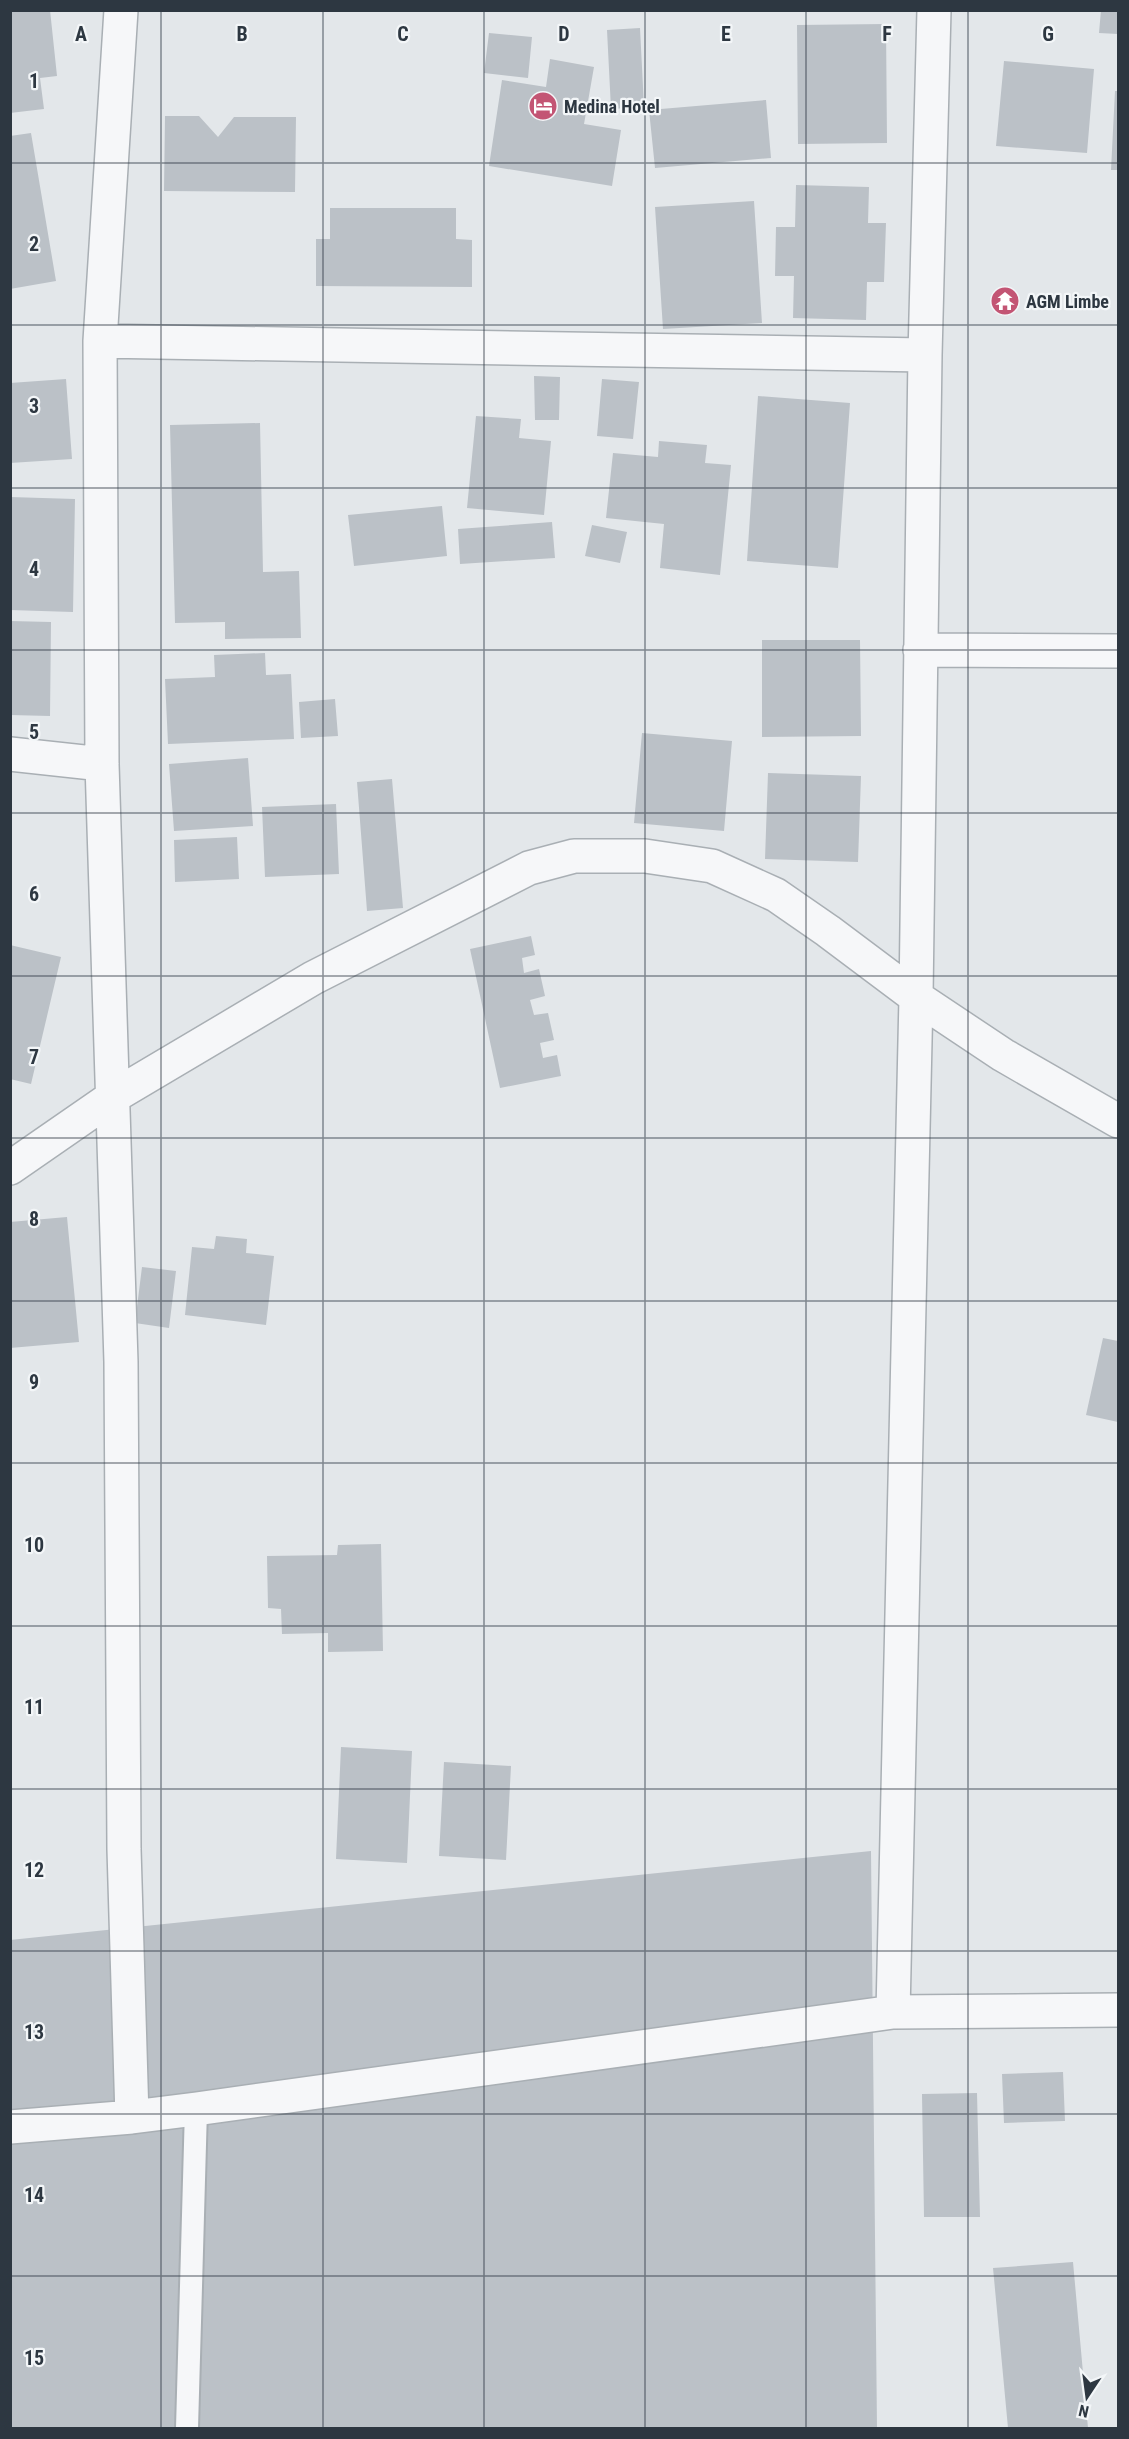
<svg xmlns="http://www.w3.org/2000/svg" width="1129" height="2439" viewBox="0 0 1129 2439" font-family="'Roboto Condensed',sans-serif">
<rect width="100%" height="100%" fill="#e3e7ea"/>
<path fill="#bbc1c7" d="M10,10H50L57,76L40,78L44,109L10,113Z
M1101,10H1118V34L1099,33Z
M886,24L887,143L798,144L797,25Z
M640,28L644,107L611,109L607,30Z
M489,33L532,37L528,78L484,73Z
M550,59L594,67L584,124L621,130L612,186L489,166L502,80L546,87Z
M1004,61L1094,69L1087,153L996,146Z
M1115,91H1118V170H1111Z
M766,100L771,158L655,168L649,110Z
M165,116H199L218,137L234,117H296L295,192L164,191Z
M31,133L56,281L10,289V136Z
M796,185L869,187L868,223H886L884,282H867L866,320L793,318L794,276H775L776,227H795Z
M754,201L762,323L663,329L655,207Z
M330,208H456V239L472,240V287L316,286V239H330Z
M534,376L560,377L559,420H535Z
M66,379L72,459L10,463V383Z
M602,379L639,382L633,439L597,436Z
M758,396L850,403L838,568L747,561Z
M476,416L521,419L519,438L551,441L544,515L467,508Z
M260,423L263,572L299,571L301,638L225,639V622L175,623L170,425Z
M659,441L707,445L705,463L731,465L720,575L660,568L664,524L606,518L613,453L658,457Z
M10,497L75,499L73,612L10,610Z
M442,506L447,556L354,566L348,515Z
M552,522L555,558L460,564L458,529Z
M592,525L627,532L620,563L585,556Z
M10,621L51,622L50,716L10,715Z
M762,640H860L861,736L762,737Z
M265,653L266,675L291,674L294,739L168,744L165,679L215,677L214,655Z
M335,699L338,736L301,738L299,702Z
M642,733L732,741L724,831L634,823Z
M248,758L253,826L174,831L169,764Z
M768,773L861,776L858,862L765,859Z
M392,779L403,908L367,911L357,782Z
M336,804L339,874L265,877L262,807Z
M237,837L239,879L175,882L174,840Z
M531,936L535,955L522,958L524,973L539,969L545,996L530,1000L534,1015L548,1013L554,1040L540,1043L543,1058L557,1055L561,1076L500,1088L470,949Z
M10,945L61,957L31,1084L10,1079Z
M67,1217L79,1342L10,1348V1222Z
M216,1236L247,1239L246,1253L274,1256L266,1325L185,1315L192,1247L214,1249Z
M142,1267L176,1271L169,1328L135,1323Z
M1103,1338L1118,1341V1422L1086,1415Z
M381,1544L383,1651L328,1652V1633L282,1634L281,1609L268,1608L267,1556L337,1555L338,1545Z
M341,1747L412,1751L407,1863L336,1859Z
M444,1762L511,1766L506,1860L439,1856Z
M871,1851L877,2428H10V1940Z
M1063,2072L1065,2121L1004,2123L1002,2074Z
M977,2093L980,2217H924L922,2094Z
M1073,2262L1088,2428H1008L993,2268Z"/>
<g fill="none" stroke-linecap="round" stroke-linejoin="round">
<g stroke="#a9afb4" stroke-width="26">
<path id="lane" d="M187,2428L196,2109"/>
</g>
<g stroke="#a9afb4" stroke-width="36">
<path id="street" d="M121,10L100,341L102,764L121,1362L124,1849L132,2117
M100,341L925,355
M920,650L1118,651
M10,754L102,764
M10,1168L114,1096L313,978L529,868L574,856H645L712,866L776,895L828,931L916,997L1003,1055L1118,1121
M893,2012L916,997L925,355L934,10
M10,2127L132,2117L196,2109L893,2012L1118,2010"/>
</g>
<use href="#lane" stroke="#f6f7f9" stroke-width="22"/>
<use href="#street" stroke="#f6f7f9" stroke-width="33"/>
</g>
<path fill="none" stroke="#2d3741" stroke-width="1.5" stroke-opacity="0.55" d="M161,10V2428M323,10V2428M484,10V2428M645,10V2428M806,10V2428M968,10V2428M10,163H1118M10,325H1118M10,488H1118M10,650H1118M10,813H1118M10,976H1118M10,1138H1118M10,1301H1118M10,1463H1118M10,1626H1118M10,1789H1118M10,1951H1118M10,2114H1118M10,2276H1118"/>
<defs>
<g id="hotel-disc" transform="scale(1.5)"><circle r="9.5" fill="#c35574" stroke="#f3f6f8"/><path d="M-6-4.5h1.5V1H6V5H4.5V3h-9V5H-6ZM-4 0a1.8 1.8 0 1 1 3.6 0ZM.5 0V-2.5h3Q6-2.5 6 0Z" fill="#fff"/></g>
<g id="temple-disc" transform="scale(1.5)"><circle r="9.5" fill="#c35574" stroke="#f3f6f8"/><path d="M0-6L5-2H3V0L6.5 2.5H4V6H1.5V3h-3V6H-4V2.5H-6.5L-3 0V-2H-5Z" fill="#fff"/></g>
</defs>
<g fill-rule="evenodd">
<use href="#hotel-disc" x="543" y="106"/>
<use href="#temple-disc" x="1005" y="301"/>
</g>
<g text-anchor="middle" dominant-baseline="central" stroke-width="4.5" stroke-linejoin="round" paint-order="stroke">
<g font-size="18" font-weight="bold" fill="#2d3741" stroke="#f3f6f8" text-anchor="start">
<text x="564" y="106">Medina Hotel</text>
<text x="1026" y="301">AGM Limbe</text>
</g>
</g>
<g font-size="20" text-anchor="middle" font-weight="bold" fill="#2d3741" stroke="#f3f6f8" stroke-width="4.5" stroke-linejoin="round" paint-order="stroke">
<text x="81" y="41">A</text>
<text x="242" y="41">B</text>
<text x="403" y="41">C</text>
<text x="564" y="41">D</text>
<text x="726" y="41">E</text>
<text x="887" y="41">F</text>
<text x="1048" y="41">G</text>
<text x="34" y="88">1</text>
<text x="34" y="251">2</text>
<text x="34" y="413">3</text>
<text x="34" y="576">4</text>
<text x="34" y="739">5</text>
<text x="34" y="901">6</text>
<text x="34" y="1064">7</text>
<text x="34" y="1226">8</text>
<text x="34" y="1389">9</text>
<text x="34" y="1552">10</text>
<text x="34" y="1714">11</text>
<text x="34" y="1877">12</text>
<text x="34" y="2039">13</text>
<text x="34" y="2202">14</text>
<text x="34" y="2365">15</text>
</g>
<rect width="1129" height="2439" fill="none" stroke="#2d3741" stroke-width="24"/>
<g transform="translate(1087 2397) rotate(193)" stroke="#f3f6f8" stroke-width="4.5" paint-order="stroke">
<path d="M0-4.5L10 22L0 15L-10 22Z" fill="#2d3741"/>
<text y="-9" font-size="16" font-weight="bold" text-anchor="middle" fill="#2d3741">N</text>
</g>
</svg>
